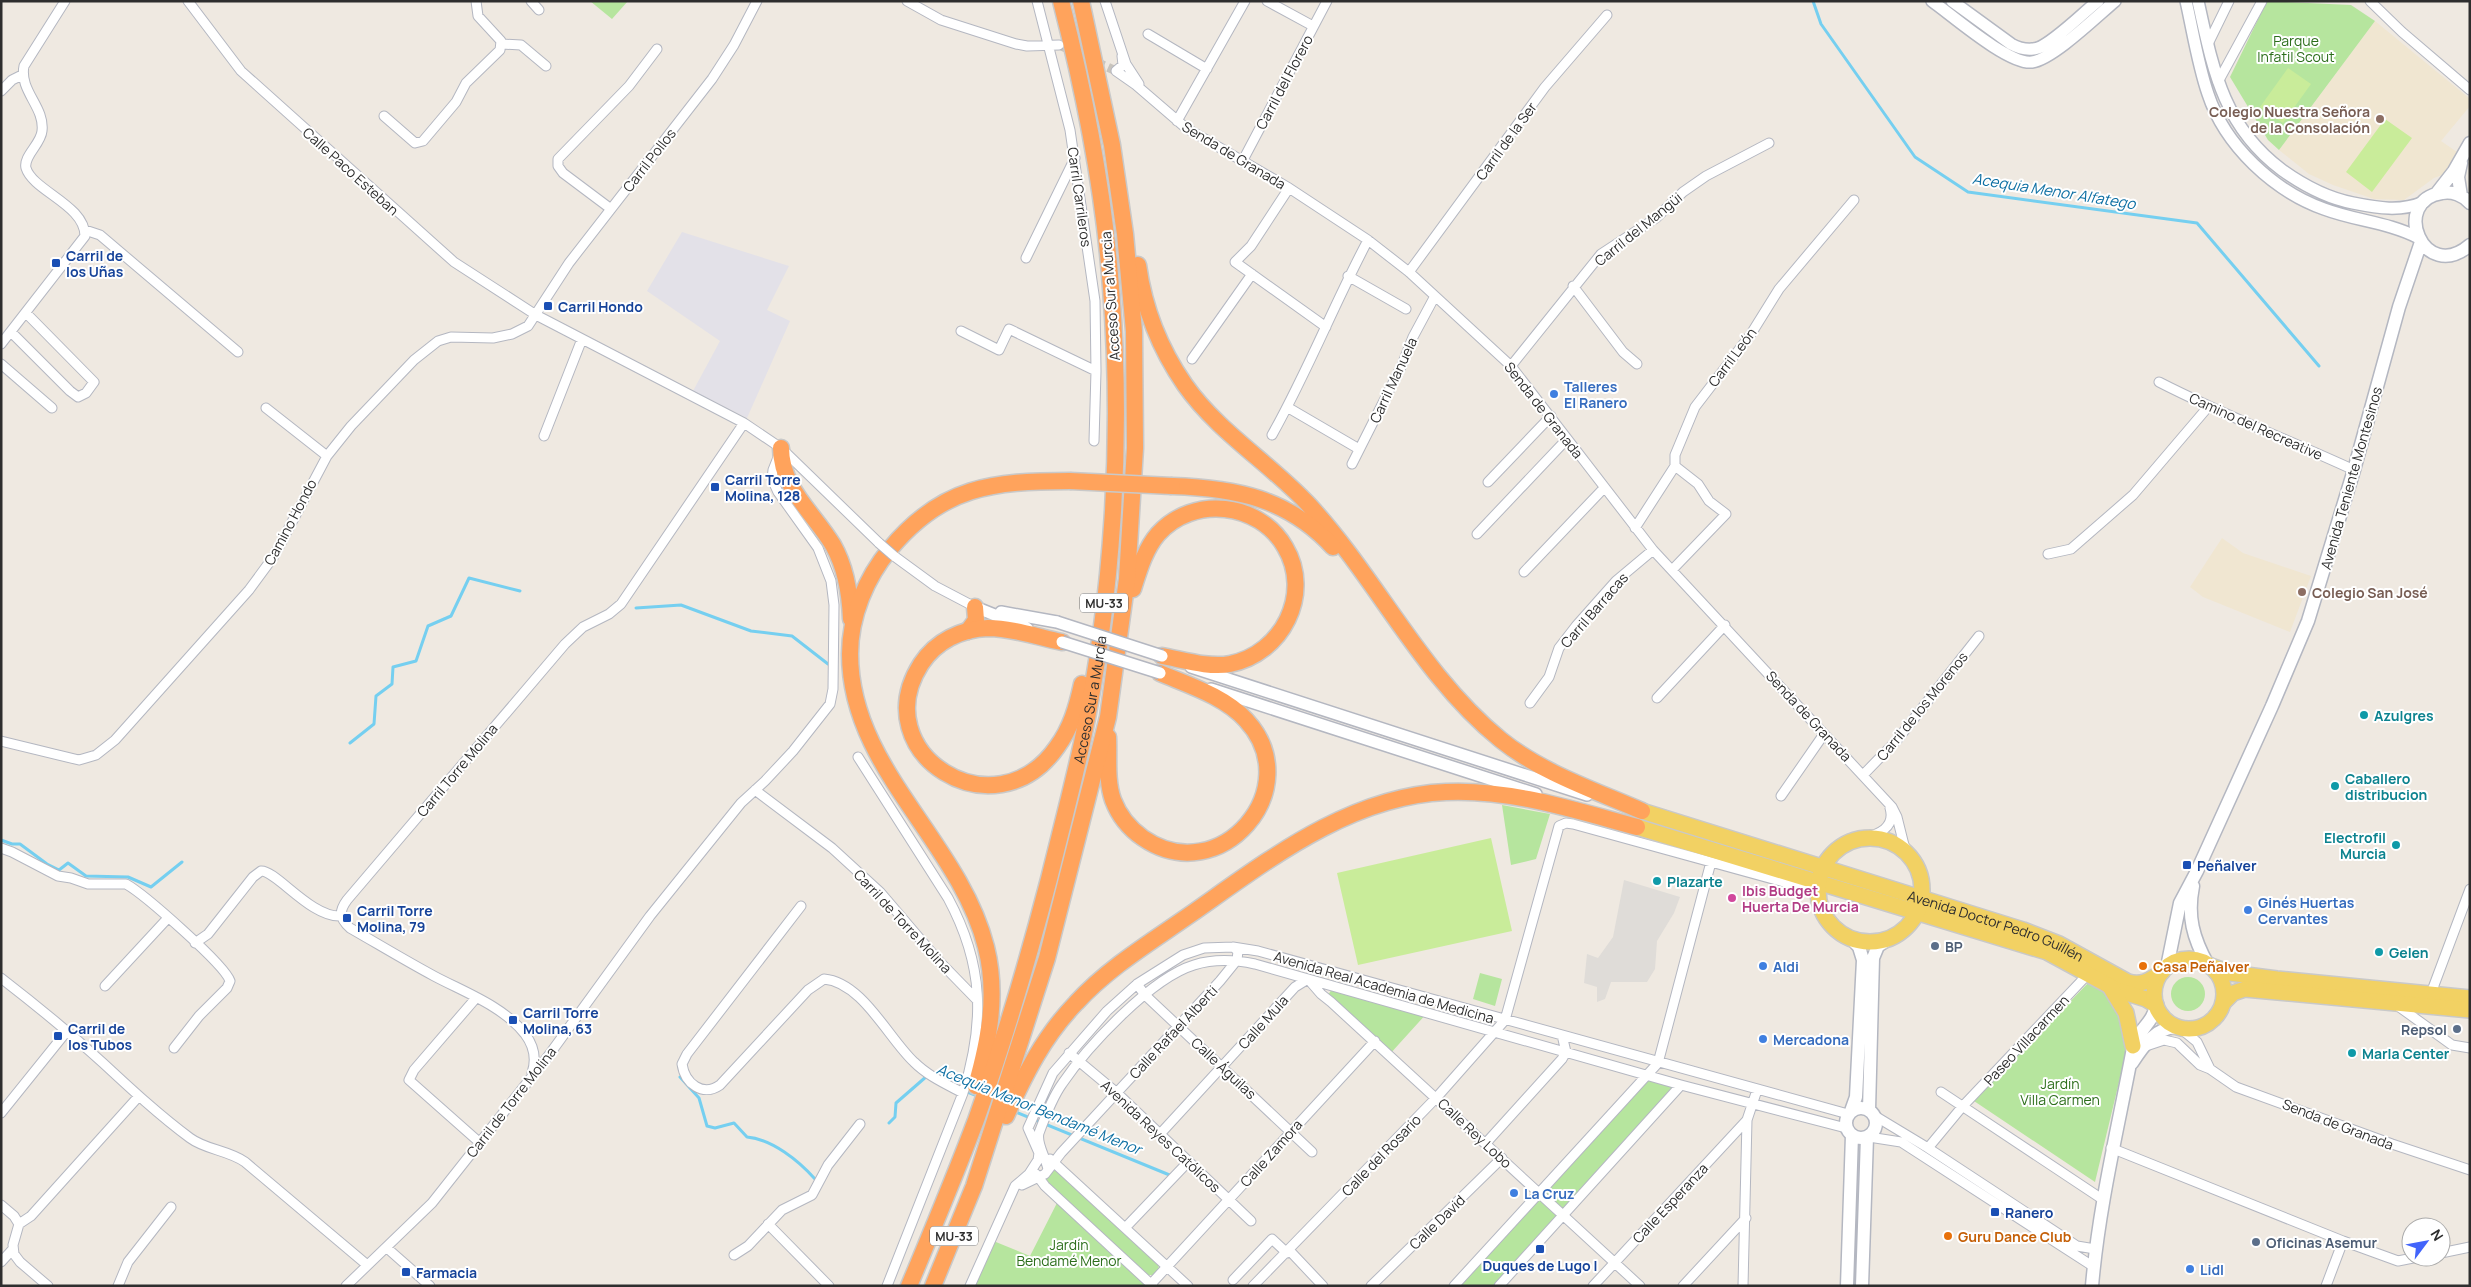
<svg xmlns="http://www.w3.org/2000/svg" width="2471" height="1287" viewBox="0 0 2471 1287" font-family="Manrope,sans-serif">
<rect width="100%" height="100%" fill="#efe9e1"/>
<path fill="#e3e1e8" d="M682,232L789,266L767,310L790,321L747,418L693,391L720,341L647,291Z"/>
<path fill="#f0e6d1" d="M2375,21L2470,99V106L2441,141L2457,152L2445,174L2434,178L2404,200L2374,199L2333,185L2309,174L2279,150Z
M2222,538L2243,553L2311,576L2290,632L2203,597L2190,587Z"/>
<path fill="#b6e59e" d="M590,1H628L612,19Z
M2267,1L2351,5L2375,21L2279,150L2268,140L2230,77Z
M1502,805L1550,814L1536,859L1511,865Z
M1480,973L1502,979L1495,1006L1473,999Z
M2171 994a17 17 0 1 1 34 0a17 17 0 1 1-34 0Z
M2089,982C2118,998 2126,1022 2126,1053L2095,1182L1974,1101Z
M1332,989L1428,1012L1389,1055L1328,995Z
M1647,1075L1681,1085L1499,1286H1454Z
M1058,1170L1158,1262L1159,1270L1154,1275H1146L1047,1182V1176L1051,1171Z
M1059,1199L1153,1286H970L991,1240L1030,1256Z"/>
<path fill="#c9ec9a" d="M2288,68L2311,84L2283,123L2260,107Z
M2385,119L2412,138L2372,192L2346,172Z
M1491,838L1512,931L1358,965L1337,873Z"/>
<path fill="#dfdcd8" d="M1624,880L1680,897L1674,913L1657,941L1655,969L1647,982H1611L1605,999L1597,1002V987L1584,983L1587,954L1598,958L1613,937Z"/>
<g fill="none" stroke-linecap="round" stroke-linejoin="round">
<path stroke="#75cff0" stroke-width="3" d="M1813,1L1821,24L1915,157L1968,192L2197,223L2319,366
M636,608L681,605L751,631L792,636L828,664
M350,743L374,724L376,696L392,684L393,667L416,661L428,626L451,616L469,578L520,591
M1,840L12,844H20L47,864L59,870L68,863L86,876L128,877L151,887L182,862
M680,1077L699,1098L707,1126L715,1128L734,1123L747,1137C772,1139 799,1161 815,1179
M965,1091L980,1097
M1013,1111L1172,1176
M889,1123L895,1117L896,1103L927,1076"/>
<path stroke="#c8c4bd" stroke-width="9" stroke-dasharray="9 4.5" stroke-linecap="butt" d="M1059,45L1116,71"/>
<g stroke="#b4b7c1" stroke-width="11">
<path id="minor" d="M188,1L241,71L454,262L536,315L744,423L781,448L879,543
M531,1L539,10
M907,1L941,20L1016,44L1027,46L1059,45
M1037,1L1070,130L1095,301L1096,371L1094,441
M1105,1L1126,64L1139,84
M1267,1L1313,26
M2370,1L2402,32L2470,90
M1148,34L1207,69
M502,44L521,45L546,66
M2208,44L2229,1
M1122,56L1123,65L1116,71L1136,85L1186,128L1289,188L1368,240L1409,272L1511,366L1653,550L1892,807L1897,817L1904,845L1913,862
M2218,82L2262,1
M1,91L12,80L22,75
M384,116L415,143L423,141L456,102L466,83L500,50L501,41L478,16L476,1
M1177,121L1245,1
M1242,162L1327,1
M1289,188L1251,246L1235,262L1326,327
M611,209L563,173L558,166V159L629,86L657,49
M85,230L100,235L238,352
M1026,258L1075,158
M1409,272L1545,87L1607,15
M1348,276L1406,309
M1573,286L1623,352L1637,364
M961,331L999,350L1009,329L1096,371
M11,332L70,391L78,397L86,393L94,382L26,313
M1,344L85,236C85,205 33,191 26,168C23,156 41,144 42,131C45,107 19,91 24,66L65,1
M1192,359L1252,274
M1,364L52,408
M1511,366L1601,254L1656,218L1683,192L1706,176L1769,143
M2159,382C2223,415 2289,440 2354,470
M1287,407L1359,449
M266,408L327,456
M1272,435C1308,371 1334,304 1368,240
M544,436L582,339
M1352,464L1402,365L1413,337L1435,296
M1488,482L1551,416
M1635,528L1675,466V455L1695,407L1751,334L1779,289L1854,200
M1477,534L1567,439
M2048,554L2071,549L2133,495L2208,407
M894,556L935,586L975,607
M1672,570L1726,514L1709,501L1698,484L1675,466
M1524,572L1604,488
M1657,698L1725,625
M1530,703L1549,677L1559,648L1576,626L1616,581L1653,550
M1,741L79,760L96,755L115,740L249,590L274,556L327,456L351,426L414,360L438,341L451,337L493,338L512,334L528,326L569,263L712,79L734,45L757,1
M858,757L948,898C984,965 985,1022 963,1093L887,1286
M1863,775L1897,740L1979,636
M755,790L832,848L880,892L938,960L977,1000
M1781,796L1824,734
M1863,839C1878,834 1896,828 1890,808
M1,848L12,852L58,876L71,878L88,884H126C144,894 225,965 230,981L227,988L199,1016L174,1048
M801,906L687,1054L682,1064C685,1084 703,1097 720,1085L808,990L824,979C862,982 889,1039 914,1062C928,1076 946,1084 963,1093
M195,943L208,934L253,877L261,871C276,870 311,918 341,916
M1,978C36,1005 70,1033 103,1063C131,1089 159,1115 190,1138C206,1150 228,1150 245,1162L366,1264
M1308,979L1321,994L1331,1002L1640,1286
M1137,984L1145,995L1312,1152
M105,986L167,919
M2430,996L2470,889
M476,998L414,1070L409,1080L479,1142
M2398,1006L2452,1045L2470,1048
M2180,1028L2197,1042L2210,1069
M2146,1046L2164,1040L2177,1043L2200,1065L2210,1069L2236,1087L2392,1144L2470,1170
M1069,1053L1117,1093L1251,1221
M532,1073C537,1058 534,1046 525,1034C503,1006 464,992 434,976C406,961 378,944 350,928C339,918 339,911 347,900L565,644L583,627L609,614L621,604L744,423
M1941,1092L2102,1199
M1,1113L67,1031
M1875,1116L1928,1148L2077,1246L2095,1249
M1160,1134L1295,987L1308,979
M1869,1137L1901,1142L2094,1267
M1486,1143L1562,1059L1566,1052L1562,1035
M1928,1148L1962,1107L2089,973
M2111,1148L2343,1241L2398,1261L2418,1257
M1050,1159L1188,1286
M1048,1170C1046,1156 1036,1145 1039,1133C1045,1117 1052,1098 1062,1084C1087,1047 1151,978 1194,965C1213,959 1236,960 1255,964L1681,1085L1846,1128
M1036,1174L1045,1186L1153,1286
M1022,1185L1045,1174L1061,1153L1220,981L1237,960L1238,951L1233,947
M1,1205L14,1216L19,1224L13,1245L14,1254L20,1262L48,1286
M19,1224L31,1216L139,1096
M768,1224L829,1286
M1125,1228L1189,1161
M387,1248L430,1286
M1289,1250L1323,1286
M2441,1253L2470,1247
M734,1255L748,1246L782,1210L812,1195L828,1165L860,1124
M1,1262L12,1250
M1233,1280L1272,1239L1287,1253
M1151,1284L1375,1041
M118,1286L128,1262L171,1207
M346,1286L432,1203L549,1055L650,916L741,803L765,781L793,751L830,704L833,689L834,605L831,581L818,548L778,492L772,479L773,470L779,455
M970,1286L1015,1186L1029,1174L1038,1160L1039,1153L1028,1128L1053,1073L1107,1011L1137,984L1183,955L1204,948L1233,947L1258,951L1848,1114
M1253,1286L1437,1097L1505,1020L1559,826L1566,823L1573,824L1802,887L1814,894L1824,912
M1371,1286L1502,1158
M1454,1286L1658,1063L1711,862
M1499,1286L1681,1085
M1593,1286L1747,1120
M1683,1286L1746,1218
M1743,1286L1747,1120L1757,1090
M2326,1286L2343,1241"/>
</g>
<g stroke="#b4b7c1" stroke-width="14">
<path id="tertiary" d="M1932,1C1953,16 2009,65 2032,62C2053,59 2097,16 2115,1
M1952,1L2011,44C2020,49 2028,51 2038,48C2054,42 2083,13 2098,1
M2186,1C2193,32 2198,65 2208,94C2225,146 2274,191 2324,209C2356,221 2388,222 2419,238
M2198,1C2213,69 2223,126 2282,170C2303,185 2327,198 2353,203C2378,208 2400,212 2424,202
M975,607L1027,628
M1001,612L1057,622
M1191,667L1587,795
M1211,689L1536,794"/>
</g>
<g stroke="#b4b7c1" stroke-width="15">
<path id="secondary" d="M2461,163L2458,177L2461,196
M2436,194L2454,171L2470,143
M2470,203C2463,195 2452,191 2442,193C2390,200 2423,285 2470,245
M2193,886C2187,916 2193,938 2208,965
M1850,937L1859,947L1863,960L1856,1097L1851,1111
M2167,967L2180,903L2197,871L2272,706L2308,621L2354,470L2399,307L2421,242
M2132,1063C2143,1046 2158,1024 2180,1028
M1846 1123a15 15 0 1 1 30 0a15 15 0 1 1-30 0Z
M1869,1110L1873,958L1878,946L1892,937
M1847,1286L1852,1135
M1862,1286L1867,1137
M2092,1286C2099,1205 2118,1128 2133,1048C2136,1031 2154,1023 2156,1005"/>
</g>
<g stroke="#c9c9c9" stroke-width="18">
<g id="primary">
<path id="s1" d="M1642,811L2023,930L2059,944L2128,982C2143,986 2150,980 2162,972"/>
<path d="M1637,827L2047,952L2117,990L2146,999L2156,1005"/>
<circle cx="1870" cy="890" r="52"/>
<circle cx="2189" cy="994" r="35"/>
<path d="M2208,965L2230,973L2277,979L2470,998"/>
<path d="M2109,985L2126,1013L2133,1046"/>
<path d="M2223,1003L2233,993L2245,989L2470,1010"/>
</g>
</g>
<g stroke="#c9c9c9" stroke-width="19">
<g id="motorway">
<path d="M1138,265C1144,309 1160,349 1185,385C1218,432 1271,464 1309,505C1378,580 1421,675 1501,740C1542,773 1594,790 1642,811"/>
<path d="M781,448C781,488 813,512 833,545C846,568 850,593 851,619"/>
<path d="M1172,486C1235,488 1288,498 1333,547"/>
<path d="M1133,589C1139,570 1145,549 1158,534C1193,495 1259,502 1285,547C1313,594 1282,654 1230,664C1209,668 1184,660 1162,656"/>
<path d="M968,631L976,620L975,607"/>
<path d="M1062,642C1038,637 1013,628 988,628C961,629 936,641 921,664C864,753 995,836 1057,747C1071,728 1077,707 1082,684"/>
<path d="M1108,737C1109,758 1106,780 1113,800C1119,816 1130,829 1143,838C1220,891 1309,788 1246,720C1224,696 1188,685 1160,673"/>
<path d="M976,1086C989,1040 998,995 986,947C959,840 850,769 850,654C850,616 866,578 890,549C942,486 993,481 1070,481"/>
<path d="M1006,1116C1025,1074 1044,1036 1076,1003C1109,967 1151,942 1191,914C1267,861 1349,796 1446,792C1511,789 1574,810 1637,827"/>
<path id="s2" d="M909,1286C932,1231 955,1176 976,1120C1004,1041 1028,960 1049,879C1060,834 1072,789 1082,743C1113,596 1123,439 1111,288C1104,191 1085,95 1061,1"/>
<path d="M933,1286L974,1186L1047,958L1108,717L1127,579L1135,448L1134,331L1125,234L1112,145L1081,1"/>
</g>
</g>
<use href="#minor" stroke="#fff" stroke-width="9"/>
<use href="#tertiary" stroke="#fff" stroke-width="11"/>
<use href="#secondary" stroke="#fff" stroke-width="12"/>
<use href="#primary" stroke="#f2d163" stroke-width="15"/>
<use href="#motorway" stroke="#ffa35c" stroke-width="16"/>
<g stroke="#b4b7c1" stroke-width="11" stroke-linecap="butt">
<path id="minor-bridge" d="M879,543L894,556"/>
</g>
<g stroke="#b4b7c1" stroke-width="14" stroke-linecap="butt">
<path id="tertiary-bridge" d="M1057,622L1162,656
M1062,642L1160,673"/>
</g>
<g stroke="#c9c9c9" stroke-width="19" stroke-linecap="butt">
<path id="motorway-bridge" d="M1070,481L1172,486"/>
</g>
<use href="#minor-bridge" stroke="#fff" stroke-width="9"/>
<use href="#tertiary-bridge" stroke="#fff" stroke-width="11"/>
<use href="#motorway-bridge" stroke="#ffa35c" stroke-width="16"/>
</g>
<g fill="#8d6e63" stroke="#fff" stroke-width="2">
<circle cx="2380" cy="119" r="5"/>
<circle cx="2302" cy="592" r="5"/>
</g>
<g fill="#1a4fb4" stroke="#fff" stroke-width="2">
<rect x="51" y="258" width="10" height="10" rx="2.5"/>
<rect x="543" y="301" width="10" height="10" rx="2.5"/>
<rect x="710" y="482" width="10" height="10" rx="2.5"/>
<rect x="2182" y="860" width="10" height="10" rx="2.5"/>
<rect x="342" y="913" width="10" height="10" rx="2.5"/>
<rect x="508" y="1015" width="10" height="10" rx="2.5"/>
<rect x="53" y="1031" width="10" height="10" rx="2.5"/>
<rect x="1990" y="1207" width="10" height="10" rx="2.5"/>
<rect x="1535" y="1244" width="10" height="10" rx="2.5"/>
<rect x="401" y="1267" width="10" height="10" rx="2.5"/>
</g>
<g fill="#3f7fe0" stroke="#fff" stroke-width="2">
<circle cx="1554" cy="394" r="5"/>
<circle cx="2248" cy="910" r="5"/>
<circle cx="1763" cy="966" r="5"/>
<circle cx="1763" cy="1039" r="5"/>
<circle cx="1514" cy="1193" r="5"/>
<circle cx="2190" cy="1269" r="5"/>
</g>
<g fill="#0f9aa8" stroke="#fff" stroke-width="2">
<circle cx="2364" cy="715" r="5"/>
<circle cx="2335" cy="786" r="5"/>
<circle cx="2396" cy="845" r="5"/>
<circle cx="1657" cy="881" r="5"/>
<circle cx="2379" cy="952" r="5"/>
<circle cx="2352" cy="1053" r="5"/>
</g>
<circle fill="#d1479c" stroke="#fff" stroke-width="2" cx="1732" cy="898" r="5"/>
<g fill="#5c6f8a" stroke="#fff" stroke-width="2">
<circle cx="1935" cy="946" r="5"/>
<circle cx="2457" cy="1029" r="5"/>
<circle cx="2256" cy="1242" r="5"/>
</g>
<g fill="#e8710a" stroke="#fff" stroke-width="2">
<circle cx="2143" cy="966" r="5"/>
<circle cx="1948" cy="1236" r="5"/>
</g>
<g text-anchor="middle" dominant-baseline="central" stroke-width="4" stroke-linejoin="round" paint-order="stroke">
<g fill="#fff" stroke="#6d6d6d" stroke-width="1">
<rect x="1080" y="593.5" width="48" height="19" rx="4"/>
<rect x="930" y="1226.5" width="48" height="19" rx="4"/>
</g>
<g font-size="12" font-weight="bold" fill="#2e2e2e">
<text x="1104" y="603">MU-33</text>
<text x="954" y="1236">MU-33</text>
</g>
<g font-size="14" fill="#2c6e1b" stroke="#fff">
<text x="2296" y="40">Parque<tspan x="2296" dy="16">Infatil Scout</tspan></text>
<text x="2060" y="1083">Jardín<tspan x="2060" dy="16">Villa Carmen</tspan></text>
<text x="1069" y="1244">Jardín<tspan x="1069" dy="16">Bendamé Menor</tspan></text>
</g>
<g font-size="14" fill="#2e2e2e" stroke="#fff">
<text transform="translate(1284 82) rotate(-62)">Carril del Florero</text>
<text transform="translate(1506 141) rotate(-54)">Carril de la Ser</text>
<text transform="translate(1234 155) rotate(31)">Senda de Granada</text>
<text transform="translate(649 160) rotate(-52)">Carril Pollos</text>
<text transform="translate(351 171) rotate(42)">Calle Paco Esteban</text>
<text transform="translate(1080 197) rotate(82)">Carril Carrileros</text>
<text transform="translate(1638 229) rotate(-39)">Carril del Mangüi</text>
<text transform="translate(1110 296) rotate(-94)">Acceso Sur a Murcia</text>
<text transform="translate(1732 357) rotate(-53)">Carril León</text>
<text transform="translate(1393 380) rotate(-65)">Carril Manuela</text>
<text transform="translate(1544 410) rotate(52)">Senda de Granada</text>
<text transform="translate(2256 426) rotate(24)">Camino del Recreative</text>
<text transform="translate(2351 478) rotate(-74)">Avenida Teniente Montesinos</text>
<text transform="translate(290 522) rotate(-62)">Camino Hondo</text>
<text transform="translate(1594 610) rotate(-49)">Carril Barracas</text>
<text stroke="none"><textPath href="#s2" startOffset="615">Acceso Sur a Murcia</textPath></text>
<text transform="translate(1922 706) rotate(-51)">Carril de los Morenos</text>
<text transform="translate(1809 716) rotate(47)">Senda de Granada</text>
<text transform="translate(457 770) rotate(-50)">Carril Torre Molina</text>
<text transform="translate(903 921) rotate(47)">Carril de Torre Molina</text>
<text stroke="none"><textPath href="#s1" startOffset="372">Avenida Doctor Pedro Guillén</textPath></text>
<text transform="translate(1384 987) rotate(16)">Avenida Real Academia de Medicina</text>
<text transform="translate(1263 1022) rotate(-48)">Calle Mula</text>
<text transform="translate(1173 1032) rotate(-47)">Calle Rafael Alberti</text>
<text transform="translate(2026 1040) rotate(-47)">Paseo Villacarmen</text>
<text transform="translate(1224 1068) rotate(43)">Calle Águilas</text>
<text transform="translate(511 1102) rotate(-52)">Carril de Torre Molina</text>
<text transform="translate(2338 1124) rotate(21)">Senda de Granada</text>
<text transform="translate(1475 1133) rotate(43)">Calle Rey Lobo</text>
<text transform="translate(1161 1136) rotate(43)">Avenida Reyes Católicos</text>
<text transform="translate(1271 1153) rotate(-48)">Calle Zamora</text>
<text transform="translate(1381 1155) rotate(-46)">Calle del Rosario</text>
<text transform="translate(1670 1203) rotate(-47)">Calle Esperanza</text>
<text transform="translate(1437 1222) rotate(-44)">Calle David</text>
</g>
<g font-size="14" font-weight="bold" fill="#785e54" stroke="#fff" text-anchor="end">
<text x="2370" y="111">Colegio Nuestra Señora<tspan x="2370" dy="16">de la Consolación</tspan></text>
<text x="2312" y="592" text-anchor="start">Colegio San José</text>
</g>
<g font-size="14" font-weight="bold" fill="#164399" stroke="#fff" text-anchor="start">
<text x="66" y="255">Carril de<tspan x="66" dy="16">los Uñas</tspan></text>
<text x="558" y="306">Carril Hondo</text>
<text x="725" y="479">Carril Torre<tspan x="725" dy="16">Molina, 128</tspan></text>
<text x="2197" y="865">Peñalver</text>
<text x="357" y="910">Carril Torre<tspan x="357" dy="16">Molina, 79</tspan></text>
<text x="523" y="1012">Carril Torre<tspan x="523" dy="16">Molina, 63</tspan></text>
<text x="68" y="1028">Carril de<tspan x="68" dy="16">los Tubos</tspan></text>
<text x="2005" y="1212">Ranero</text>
<text x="1540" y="1265" text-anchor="middle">Duques de Lugo I</text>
<text x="416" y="1272">Farmacia</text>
</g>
<g font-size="14" font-weight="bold" fill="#366cbe" stroke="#fff" text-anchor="start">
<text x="1564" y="386">Talleres<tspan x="1564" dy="16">El Ranero</tspan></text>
<text x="2258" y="902">Ginés Huertas<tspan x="2258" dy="16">Cervantes</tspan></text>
<text x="1773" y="966">Aldi</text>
<text x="1773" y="1039">Mercadona</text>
<text x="1524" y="1193">La Cruz</text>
<text x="2200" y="1269">Lidl</text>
</g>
<g font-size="14" font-weight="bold" fill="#0d838f" stroke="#fff" text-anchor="start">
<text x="2374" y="715">Azulgres</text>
<text x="2345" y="778">Caballero<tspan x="2345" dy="16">distribucion</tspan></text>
<text x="2386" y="837" text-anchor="end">Electrofil<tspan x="2386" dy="16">Murcia</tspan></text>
<text x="1667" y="881">Plazarte</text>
<text x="2389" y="952">Gelen</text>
<text x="2362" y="1053">Marla Center</text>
</g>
<g font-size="14" font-weight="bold" fill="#b23c85" stroke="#fff" text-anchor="start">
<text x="1742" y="890">Ibis Budget<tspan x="1742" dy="16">Huerta De Murcia</tspan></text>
</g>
<g font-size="14" font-weight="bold" fill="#4e5e75" stroke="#fff" text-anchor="start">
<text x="1945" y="946">BP</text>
<text x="2447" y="1029" text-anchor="end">Repsol</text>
<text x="2266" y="1242">Oficinas Asemur</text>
</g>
<g font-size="14" font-weight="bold" fill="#c56008" stroke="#fff" text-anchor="start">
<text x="2153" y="966">Casa Peñalver</text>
<text x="1958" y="1236">Guru Dance Club</text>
</g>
<g font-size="15" font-style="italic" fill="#0d6fa3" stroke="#fff">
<text transform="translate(2054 191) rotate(9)">Acequia Menor Alfatego</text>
<text transform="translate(1039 1109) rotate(22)">Acequia Menor Bendamé Menor</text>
</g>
</g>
<rect width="2471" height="1287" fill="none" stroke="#2e2e2e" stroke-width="5"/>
<g transform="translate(2426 1242) rotate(58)"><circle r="24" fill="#ffffff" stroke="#ababab"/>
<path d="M0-4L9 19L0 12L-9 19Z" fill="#4264fb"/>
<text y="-8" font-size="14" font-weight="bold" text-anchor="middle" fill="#2e2e2e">N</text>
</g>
</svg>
